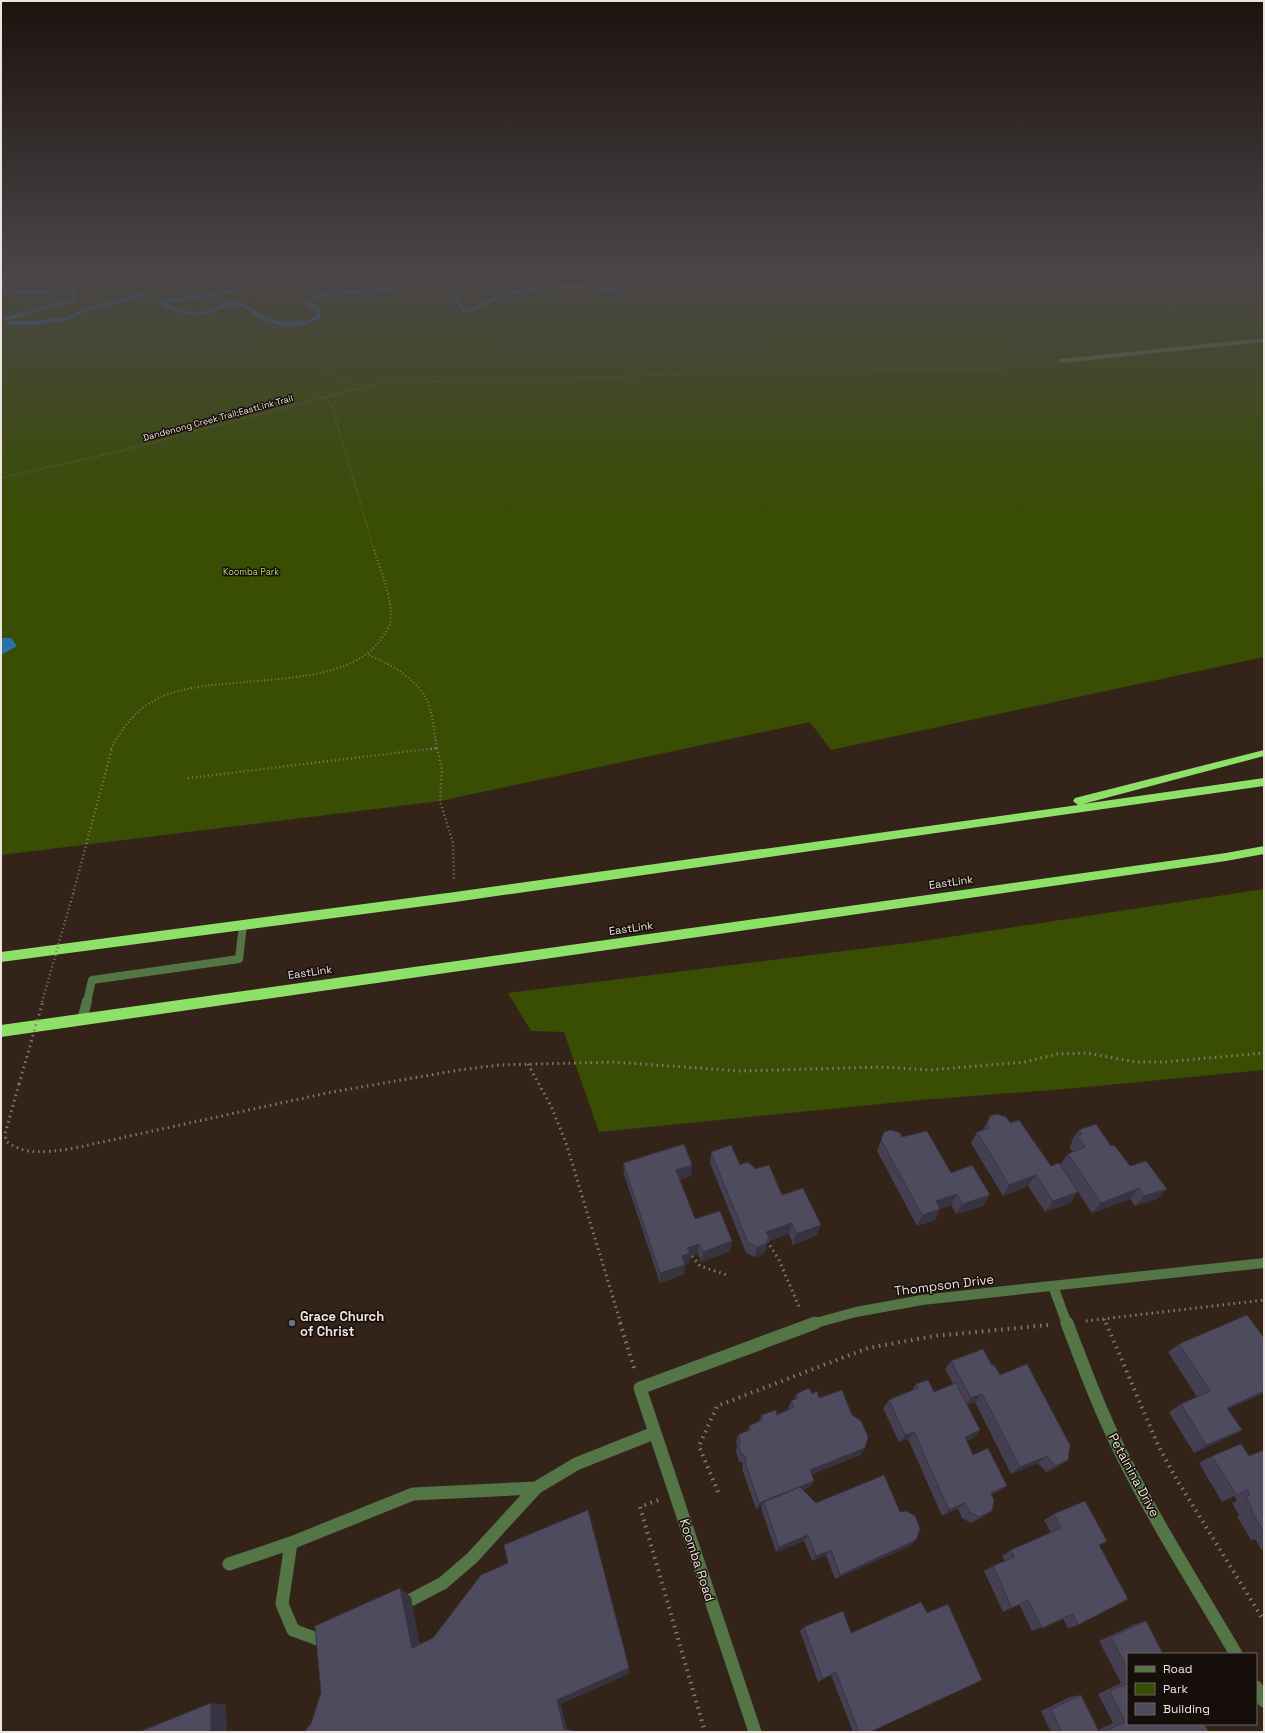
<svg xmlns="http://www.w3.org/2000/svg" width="1265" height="1733" viewBox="0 0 1265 1733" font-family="'Space Grotesk',sans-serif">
<rect width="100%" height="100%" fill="#332319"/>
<path fill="#394d03" d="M1,270H1264V657L831,750L810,722L440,801L1,855Z
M1264,889V1070L1076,1088L921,1100L599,1132L564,1032L531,1031L508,993L916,942Z"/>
<path fill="#2871ab" d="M1,638H11L17,646L1,655Z"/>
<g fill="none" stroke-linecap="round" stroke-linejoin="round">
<path stroke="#2871ab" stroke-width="3.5" d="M1,284L7,270
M1,289L16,292L73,291V299L67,302L6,319L11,323H31L66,319L91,308L142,294L149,290L147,276C159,270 168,278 180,281C200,286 220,278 240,287L231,292L162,302C172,312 196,316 209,312C218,309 226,302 235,303C244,304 250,310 257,314C276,326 300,328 319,317V311L306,302L322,294L386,290L431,279C456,280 451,298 465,311L475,308L501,295L532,289L578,286L621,291L628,286L627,282L641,280L727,284L742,280L733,270"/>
<path stroke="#86786f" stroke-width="1" stroke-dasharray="0.5 1.5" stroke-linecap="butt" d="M1090,270L1147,284
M1261,270L1264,271
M1,273L4,280L1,285
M1081,345C1115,310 1136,324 1174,310L1176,306L1170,298L1148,284L1145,278L1160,273L1208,270
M1,347L88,346L197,353H287L311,359L341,379L360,386
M336,394L382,383L887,369H996L1048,363"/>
<path stroke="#86786f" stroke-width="1.5" stroke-dasharray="0.5 2" stroke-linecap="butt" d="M325,397L332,406L374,550
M1,478L121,451L340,393"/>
<path stroke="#86786f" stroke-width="2" stroke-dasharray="1 2.5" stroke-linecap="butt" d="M369,655C389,664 411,675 424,695C433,709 434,732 437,749
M111,749C123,726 137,708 161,697C219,671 348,695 383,636C386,632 389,628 390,623C394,599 380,571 374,549
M431,749L437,748"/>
<path stroke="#86786f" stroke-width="2.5" stroke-dasharray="1 3" stroke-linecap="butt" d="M437,748L442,770L440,801L453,843L454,880
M188,778L437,748
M73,894L112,748"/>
<path stroke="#86786f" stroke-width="3" stroke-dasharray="1.5 4" stroke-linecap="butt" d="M528,1064L551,1106L566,1143L621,1324
M19,1084L5,1134L6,1141C25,1156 47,1152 70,1149L327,1093L459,1070L499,1065L614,1062L740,1071L881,1067L930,1070L1025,1062L1057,1054L1086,1053L1136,1062H1163L1264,1053
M767,1241L779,1260L800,1309
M692,1256L700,1266L727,1275
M1104,1319L1106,1324
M1086,1321L1264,1300"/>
<path stroke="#86786f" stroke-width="4" stroke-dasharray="1.5 5" stroke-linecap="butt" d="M620,1323L635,1371
M1106,1323L1158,1445L1174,1475L1264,1621
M718,1492L699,1446L717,1406L868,1348L934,1336L1049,1325
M658,1500L640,1507L705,1732"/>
<path stroke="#547546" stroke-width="4" d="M1061,361L1264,340"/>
<path stroke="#547546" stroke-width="8" d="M87,1002L92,980L239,959L243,925"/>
<path stroke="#547546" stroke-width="10" d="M82,1020L87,1001"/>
<path stroke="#547546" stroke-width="13" d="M291,1543L282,1604L293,1630L320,1640L325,1638
M229,1564L291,1543L413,1494L536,1488
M403,1604L443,1583L472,1558L536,1488L576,1464L654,1433"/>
<path stroke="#547546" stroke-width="10" d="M1053,1286L1067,1324
M812,1324L856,1312L922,1300L1264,1263"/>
<path stroke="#547546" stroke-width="13" d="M1067,1323C1084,1368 1101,1413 1123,1457C1157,1525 1198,1589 1236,1654
M1256,1687L1264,1701
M755,1732L640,1388L815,1323"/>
<path fill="#8ee168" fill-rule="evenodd" d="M1264,750V756L1083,804L1264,778V786L455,902L1,962V952L455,892L1078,805L1073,801L1075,798Z
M1264,846V854L1226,861L1,1037V1025L1226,853Z"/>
<path stroke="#86786f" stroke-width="2.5" stroke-dasharray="1 3" stroke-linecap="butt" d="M42,1002L73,894"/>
<path stroke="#86786f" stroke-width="3" stroke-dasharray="1.5 4" stroke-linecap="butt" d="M19,1084L43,1001"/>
</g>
<path fill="#444051" d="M990,1116L1010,1123L1070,1203L1045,1212L1028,1186L1003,1196L971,1143L977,1132L983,1130Z
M1079,1130L1111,1146L1130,1166L1167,1189L1157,1199L1135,1206L1130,1199L1092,1213L1060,1165L1068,1154L1073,1152L1069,1147L1072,1143L1071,1141Z
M884,1132L902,1137L951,1173L990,1195L983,1206L956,1214L951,1205L940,1209L935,1220L917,1226L877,1151Z
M711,1152L740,1165L755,1169L817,1235L793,1245L789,1234L768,1241L766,1248L763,1254L755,1257L746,1253L710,1163Z
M623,1163L692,1165L691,1176L680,1180L695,1219L732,1241L730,1251L701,1262L698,1254L690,1256L689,1263L685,1264L684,1274L660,1283L624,1174Z
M1264,1338V1393L1228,1409L1242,1430L1229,1437L1194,1453L1169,1412L1181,1404L1197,1397L1168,1352L1179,1344Z
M951,1361L991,1364L1000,1375L1058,1467L1046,1472L1038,1463L1011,1474L975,1402L967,1405L980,1430L973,1438L966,1441L973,1455L998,1492L992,1495V1511L983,1517L971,1523L962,1518L958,1509L942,1516L908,1439L899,1442L883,1408L889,1400L912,1390L916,1384L934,1392L953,1384L945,1369Z
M796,1394H812L819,1398L865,1448L860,1455L812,1474L810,1487L803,1490L816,1503L900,1512L916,1540L910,1546L835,1579L826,1555L812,1561L804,1541L776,1552L761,1508L762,1506L756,1509L742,1469L743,1466L742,1462H739L736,1451L737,1446L736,1442L738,1435L747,1431L749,1426L759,1422L761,1415H777L788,1410V1409L791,1401L794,1400Z
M1264,1450V1548L1261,1549L1255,1539L1251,1540L1237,1516L1239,1515L1232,1503L1237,1501L1234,1496L1222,1502L1199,1463L1212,1456H1249Z
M1054,1514L1099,1545L1078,1625L1068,1628L1063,1619L1032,1631L1019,1604L1003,1612L984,1571L993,1566L1005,1561L1002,1556L1011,1550L1051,1533L1044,1520Z
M1146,1621L1128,1654V1724L1209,1732H1051L1041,1711L1070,1697L1081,1695L1098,1730L1113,1723L1098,1694L1121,1683L1099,1641L1133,1625Z
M804,1627L851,1633L870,1732H853L831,1675L818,1682L800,1631Z"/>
<path fill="#373442" d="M692,1165L691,1176L675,1181L676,1170Z
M1036,1175L1028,1186L1003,1196L1009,1185Z
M1139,1188L1130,1199L1092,1213L1101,1203Z
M1167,1189L1157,1199L1135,1206L1144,1196Z
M1078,1192L1070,1203L1045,1212L1053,1201Z
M957,1194L951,1205L930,1212L936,1201Z
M990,1195L983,1206L956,1214L962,1204Z
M940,1209L935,1220L917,1226L922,1215Z
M792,1223L789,1234L768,1241L766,1248L763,1254L755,1257L757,1247L766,1232Z
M821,1225L817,1235L793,1245L796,1234Z
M732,1241L730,1251L701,1262L703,1252Z
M699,1244L698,1254L690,1256L689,1263L681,1266L682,1256L687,1248Z
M685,1265L684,1274L660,1283V1273Z
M1264,1391V1393L1214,1416L1227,1408Z
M982,1394L975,1402L964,1406L971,1398Z
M980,1430L973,1438L957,1444L965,1437Z
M1242,1430L1229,1437L1194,1453L1206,1445Z
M914,1432L908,1439L899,1442L905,1435Z
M865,1448L860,1455L806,1477L810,1470Z
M1047,1456L1038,1463L1011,1474L1020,1467Z
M1068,1460L1058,1467L1046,1472L1055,1466Z
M814,1481L810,1487L765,1505L764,1502L762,1506L756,1509L759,1503Z
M1007,1486L998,1492L983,1499L991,1493Z
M965,1503L958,1509L942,1516L949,1510Z
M992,1511L983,1517L971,1523L979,1517Z
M808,1535L804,1541L776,1552L779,1547Z
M916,1540L910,1546L835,1579L840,1575Z
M831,1550L826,1555L812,1561L816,1556Z
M400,1588L411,1597L422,1654L412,1648Z
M629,1668V1674L561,1704L567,1731L564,1729L557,1700Z
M211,1703L226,1705L227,1732H211Z"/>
<path fill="#4f4b5e" stroke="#373442" d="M997,1114L1006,1117L1010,1123L1019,1120L1051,1166L1059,1163L1078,1192L1053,1201L1036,1175L1009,1185L977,1132L990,1128L987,1124L990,1116Z
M1096,1124L1111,1146L1114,1145L1130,1166L1146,1161L1167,1189L1144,1196L1139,1188L1101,1203L1068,1154L1085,1147L1077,1136L1082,1134L1079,1130Z
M891,1130L900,1133L902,1137L927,1131L951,1173L972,1165L990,1195L962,1204L957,1194L936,1201L940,1209L922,1215L881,1140L884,1132Z
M684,1144L692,1165L676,1170L695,1219L720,1211L732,1241L703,1252L699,1244L687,1248L690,1253L682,1256L685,1265L660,1273L623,1163Z
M731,1145L740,1165L747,1162L753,1166L755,1169L769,1165L782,1195L803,1188L821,1225L796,1234L792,1223L766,1232L769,1237L766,1244L757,1247L748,1243L711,1152Z
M1247,1315L1264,1338V1391L1227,1408L1242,1430L1206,1445L1181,1404L1210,1391L1179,1344Z
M983,1349L991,1364L995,1366L1000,1375L1027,1364L1070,1445L1068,1460L1055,1466L1047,1456L1020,1467L982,1394L971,1398L951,1361Z
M928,1380L934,1392L956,1383L980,1430L965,1437L973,1455L988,1448L1007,1486L991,1493L994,1501L992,1511L979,1517L969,1512L965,1503L949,1510L914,1432L905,1435L889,1400L918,1388L916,1384Z
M809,1388L812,1394L817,1391L819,1398L842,1390L852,1415L861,1421L868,1437L865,1448L810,1470L814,1481L759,1503L745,1462H747L744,1455H742L738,1444L741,1442L738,1435L750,1430L749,1426L762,1420L761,1415L776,1410L777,1415L794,1407L791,1401L798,1398L796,1394Z
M1241,1444L1249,1456L1264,1450V1532L1251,1510H1253L1246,1497L1250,1495L1248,1490L1236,1495L1212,1456Z
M884,1475L900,1512L906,1511L915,1516L920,1529L916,1540L840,1575L831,1550L816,1556L808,1535L779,1547L764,1502L800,1487L816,1503Z
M1085,1501L1107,1541L1099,1545L1128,1599L1078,1625L1073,1614L1042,1628L1028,1600L1012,1608L993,1566L1014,1557L1011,1550L1061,1528L1054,1514Z
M588,1510L629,1668L557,1700L564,1729L579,1732H304L311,1724L321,1693L315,1626L400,1588L412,1648L433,1638L481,1575L508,1563L504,1545Z
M921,1602L927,1613L948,1604L982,1680L870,1732H859L836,1672L823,1679L804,1627L843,1611L851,1633Z
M1146,1621L1163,1654H1128V1670L1111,1637Z
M1128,1683V1724H1204L1209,1732H1104L1125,1722L1110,1691Z
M1081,1695L1099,1732H1062L1051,1709Z
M211,1703V1732H139Z"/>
<linearGradient id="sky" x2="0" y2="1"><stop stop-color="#1c130e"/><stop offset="0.53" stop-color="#4a4549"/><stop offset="1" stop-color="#4a4549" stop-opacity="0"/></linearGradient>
<rect width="1265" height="513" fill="url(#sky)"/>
<circle fill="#6b7280" stroke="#160e0a" stroke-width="1.5" cx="292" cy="1323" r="4"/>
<g text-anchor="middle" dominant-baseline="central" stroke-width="3" stroke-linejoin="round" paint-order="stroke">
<g font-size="9" fill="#efe4dd" stroke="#160e0a">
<text transform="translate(218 418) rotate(-15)">Dandenong Creek Trail;EastLink Trail</text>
</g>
<g font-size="9" fill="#b1d767" stroke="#160e0a">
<text x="251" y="572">Koomba Park</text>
</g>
<g font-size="11" fill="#efe4dd" stroke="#160e0a">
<text transform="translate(951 882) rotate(-8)">EastLink</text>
<text transform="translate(631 928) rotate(-8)">EastLink</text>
<text transform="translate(310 972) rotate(-8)">EastLink</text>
</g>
<g font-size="13" fill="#efe4dd" stroke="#160e0a">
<text transform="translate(944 1285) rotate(-7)">Thompson Drive</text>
<text transform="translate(1134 1475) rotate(62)">Petalnina Drive</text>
<text transform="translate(697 1560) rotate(72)">Koomba Road</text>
</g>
<g font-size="13" font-weight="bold" fill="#efe4dd" stroke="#160e0a" text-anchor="start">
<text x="300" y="1316">Grace Church<tspan x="300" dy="15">of Christ</tspan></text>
</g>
</g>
<rect width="1265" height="1733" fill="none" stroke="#efe4dd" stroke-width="4"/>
<rect x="1127" y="1653" width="130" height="72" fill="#160e0a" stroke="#6d645e"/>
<rect x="1135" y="1666" width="20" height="6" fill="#547546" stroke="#6d645e"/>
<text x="1163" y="1673" font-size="12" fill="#efe4dd">Road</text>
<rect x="1135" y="1683" width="20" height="12" fill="#394d03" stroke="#6d645e"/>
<text x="1163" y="1693" font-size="12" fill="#efe4dd">Park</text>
<rect x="1135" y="1703" width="20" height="12" fill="#4f4b5e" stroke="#6d645e"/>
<text x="1163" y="1713" font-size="12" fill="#efe4dd">Building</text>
</svg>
